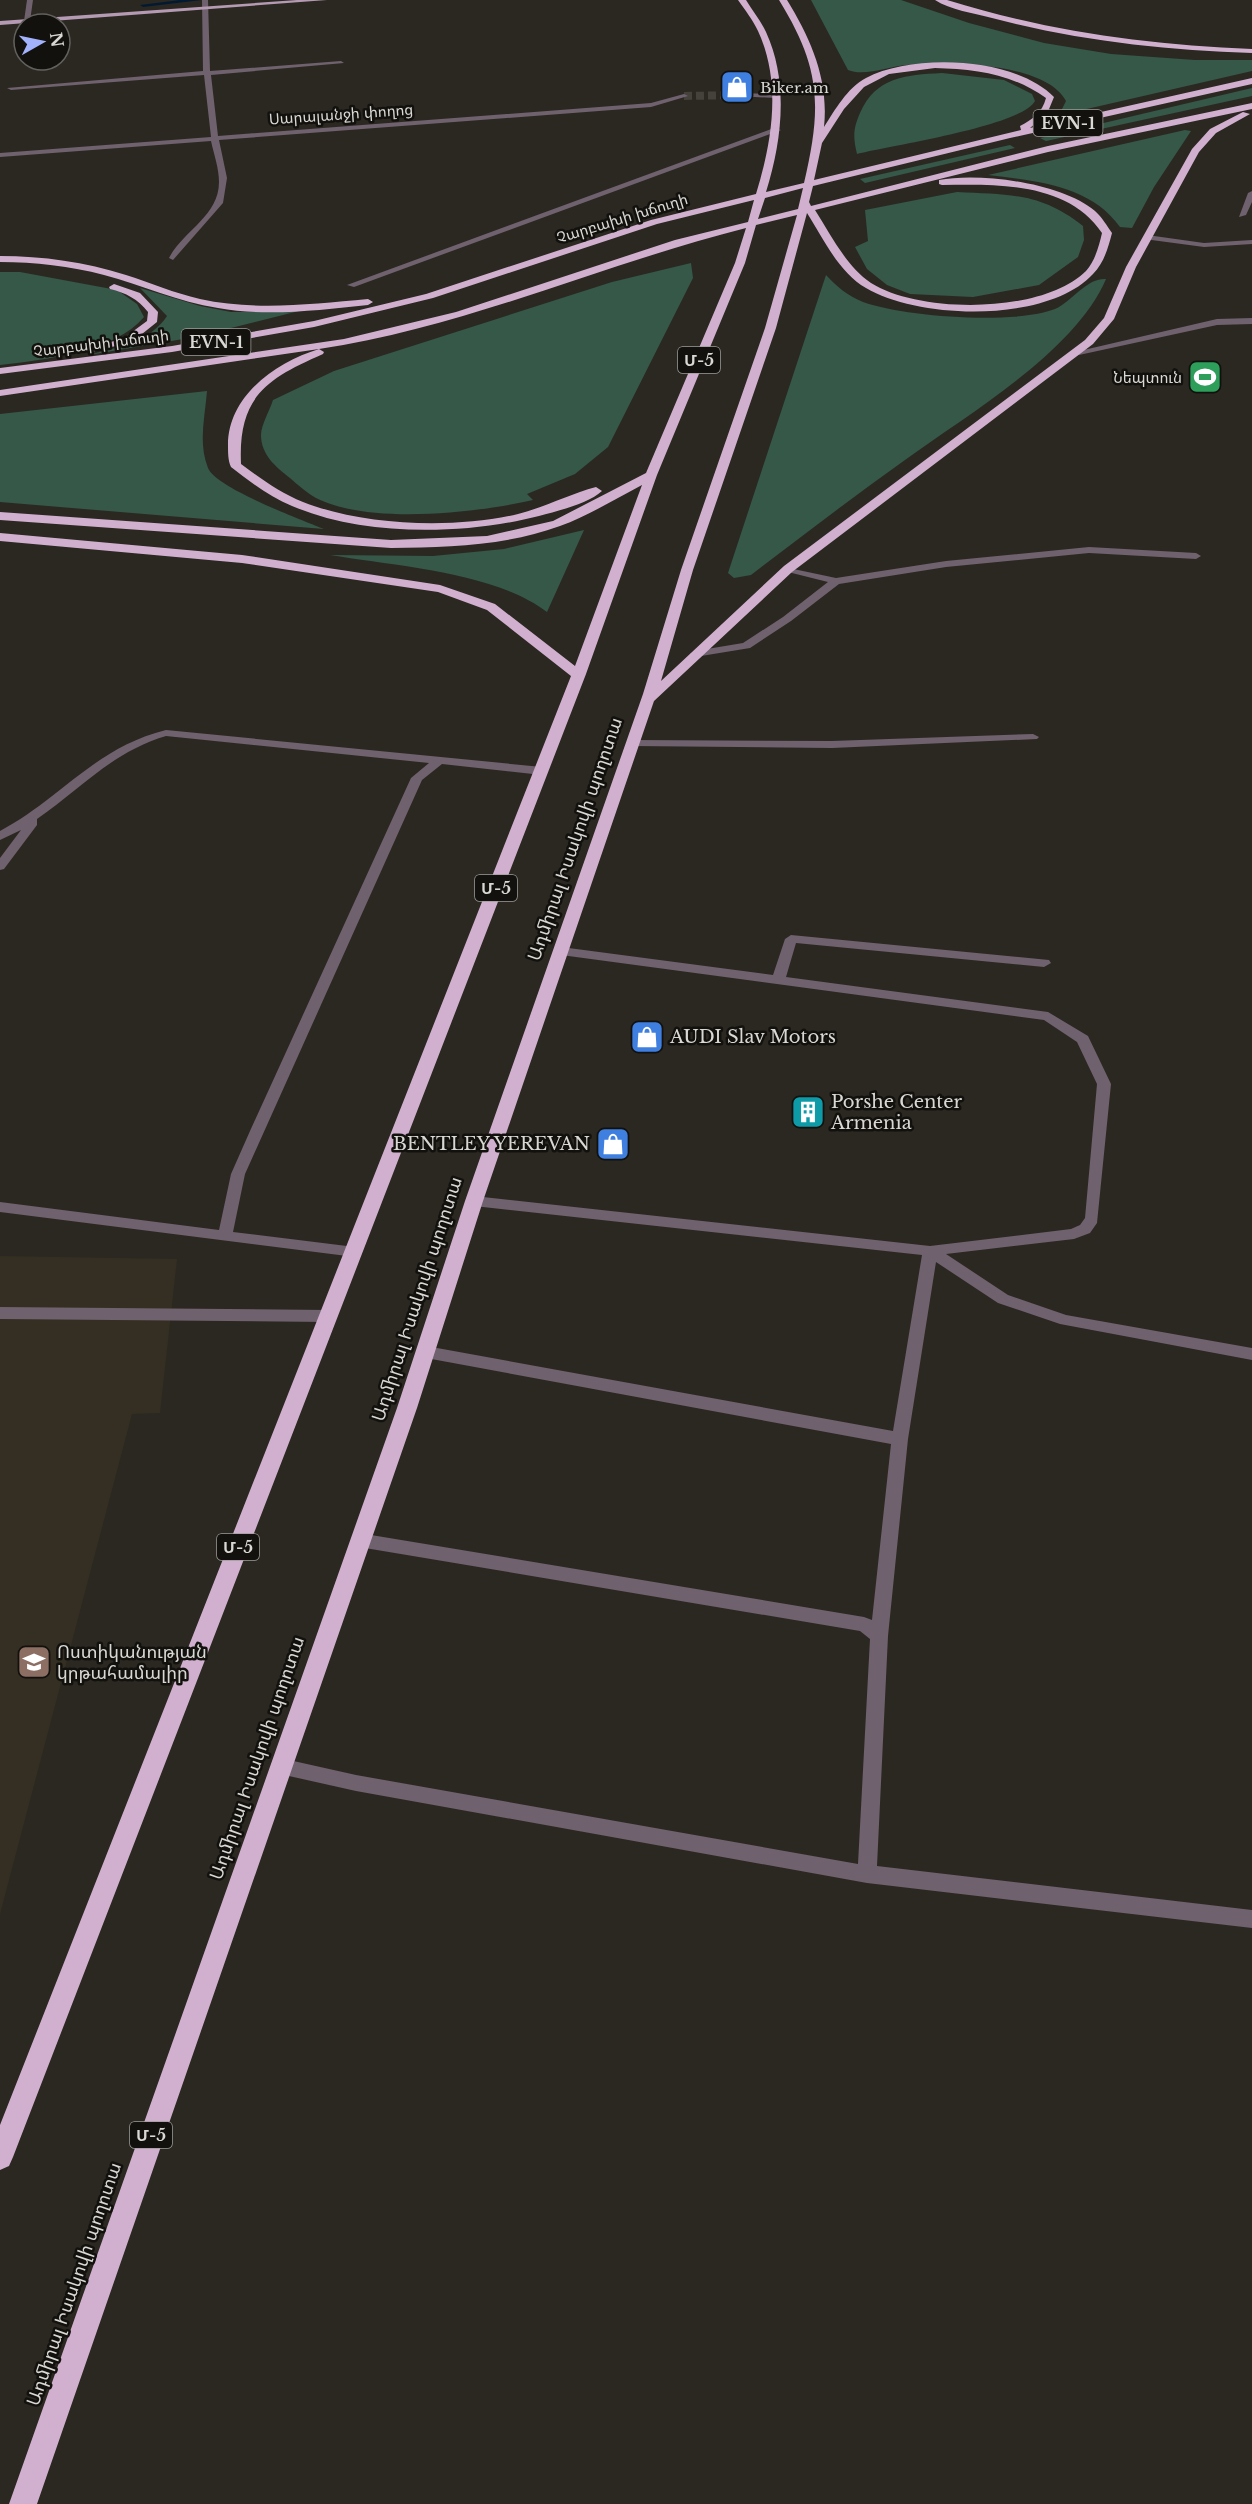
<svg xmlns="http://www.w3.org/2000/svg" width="1252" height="2504" viewBox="0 0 1252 2504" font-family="'Libre Baskerville','Noto Sans Armenian',serif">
<rect width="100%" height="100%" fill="#2b2821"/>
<path fill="#342f22" d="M0,1256L177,1259L160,1413L132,1414L0,1914Z"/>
<path fill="#355849" d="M811,0H901L969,23L1044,43L1111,54L1195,60H1252V71L1065,114L1061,111L1066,101C1046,62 945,61 907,65C889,66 865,77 848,70Z
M942,73L1004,80L1032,94L1035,101C1022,126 889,146 857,154C853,137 853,129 860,113C876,77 905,75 942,73Z
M1252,88V96L1046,141L1040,138Z
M1185,130L1191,131L1154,187L1132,228L1120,227C1090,185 1036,181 988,175Z
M1010,145L1015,148L865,183L860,179Z
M957,192C1009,195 1040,192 1083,226L1084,240L1078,257L1039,285L973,297L910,294L887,285L867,269L855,247L868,241L865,210Z
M691,263L693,278L608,447L575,474L527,494L533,500C476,513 369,525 316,498C307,493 298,485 290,478C276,467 261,455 261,435C261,425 270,410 273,400L334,371L612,282Z
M0,272H20L117,290L137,304L144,317C115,352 43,360 0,365Z
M826,275C836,286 848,296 863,302C904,317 1014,325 1055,309C1073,301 1086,278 1106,279C1075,352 968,414 905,460C853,497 802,536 751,575L734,578L728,573Z
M140,288L200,306L231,312L299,311L195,337L89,355C117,347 150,342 167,316Z
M207,391C205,417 198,443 208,468C216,488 302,520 324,529L0,502V414Z
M584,530L547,612C495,572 395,566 330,555L433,556L504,549Z"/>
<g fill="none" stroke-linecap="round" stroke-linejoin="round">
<path fill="#021a31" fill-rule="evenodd" d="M180,0H202L143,7L140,5Z"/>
<path stroke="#45423c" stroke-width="8" stroke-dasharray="8 4" stroke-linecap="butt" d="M684,96L739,95"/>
<path fill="#6f616e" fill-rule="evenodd" d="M27,0H33L30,21L27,23L24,21Z
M202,0H208L210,71L341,61L344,63L211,75L218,136L651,103L684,94L688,96L651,107L219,140L227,178L223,203L173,260L169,258C183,231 219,216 219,182C219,168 214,155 211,141L0,157V153L211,137L204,75L11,90L7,88L203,71Z
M739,93L776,94L780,96L776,98L737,96Z
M774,128L781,130L354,287L347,285Z
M1252,191V202L1246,215L1239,217L1248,193Z
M1147,235L1204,243L1252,240V244L1204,247L1144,239V235Z
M1252,318V324L1217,325L1079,355L1075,352L1217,319Z
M1089,547L1196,553L1201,556L1196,559L1089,553L946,567L839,584L791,621L750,648L695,657L690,654L695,651L743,643L783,617L828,582L784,571V567L836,578L946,561Z
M166,730L542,767L548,771L542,775L442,764L422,780L245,1174L233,1232L355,1247L362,1252L360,1256L355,1257L0,1212V1202L219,1230L231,1174L250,1131L411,778L429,763L166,736C112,752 82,788 37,819V825L4,869L0,870V858L21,830L0,840V831C62,798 94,748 166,730Z
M1033,734L1039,737L1037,739L832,748L632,746L626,743L632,740L832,741Z
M791,935L1049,960L1051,963L1044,967L796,943L786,977L1048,1012L1088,1036L1111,1084L1097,1223L1090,1233L1074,1239L946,1254L1008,1295L1066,1315L1252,1348V1360L1060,1324L998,1303L936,1262L908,1439L888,1636L877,1866L1252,1910V1928L867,1883L356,1791L280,1774L273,1772L271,1766L273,1760L280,1758L356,1775L858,1864L870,1639L860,1631L359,1547L353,1545L351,1540L353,1535L359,1533L864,1617L872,1620L891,1444L426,1358L420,1356L418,1352L420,1348L426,1346L893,1431L922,1255L474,1206L467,1201L474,1196L930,1246L1071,1229L1080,1225L1085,1218L1097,1084L1077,1042L1044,1020L561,955L555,951L561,947L773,975L785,939Z
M0,1307L328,1310L333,1312L336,1316L333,1320L328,1322L0,1319Z"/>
<path fill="#b59ab3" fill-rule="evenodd" d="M297,0H327L0,25V21Z"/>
<path fill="#d1b0cf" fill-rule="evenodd" d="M738,0H746C752,10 761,21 766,32C789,82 782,141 766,192L804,183C822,106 821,68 779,0H787C811,39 829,80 824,127C835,110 847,88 866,78C914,53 1015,57 1054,97L1047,114L1030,128L1252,78V84L1010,138L813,186L809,202L811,206L1048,146L1252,103V109L1048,152L815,210C831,235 846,266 871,283C920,314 1043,314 1086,271C1095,261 1099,246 1102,233C1068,182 997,184 942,185L939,184V180C980,172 1062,183 1095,211C1102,217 1107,226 1112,233C1108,248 1104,263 1093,274C1048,323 920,320 866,288C839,273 823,238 807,213L776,328L693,570L661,681L784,566L1085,340L1104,318L1126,267L1192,149L1210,129L1243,112L1250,114L1216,133L1199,152L1136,267L1114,319L1093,344L792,572L654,701L483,1201L417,1408L37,2504H9L397,1408L465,1201L643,694L681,570L765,328L797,215L756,225L745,263L657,475L586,674L13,2157L9,2166L0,2170V2125L571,676L487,610L438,592L242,563L0,541V533L242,555L440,585L495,604L575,666L642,485C615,499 588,516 560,526C506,546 448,547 391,548L0,520V512L391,540L487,536L553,521L646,473L735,263L746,228C603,264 466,327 319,349L324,352L323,354C266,379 238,397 241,464C260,478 280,493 303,502C364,526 455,529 518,514C545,507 570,494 596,487L602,491C588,504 557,511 539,516C464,535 365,537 292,506C270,497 250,482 231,467C228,461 228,452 228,445C228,396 276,362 319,349L0,396V390L344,339L456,312L675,240L748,222L754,200L657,224L433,298L314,327L172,352L0,374V368L172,346L314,321L426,294L651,220L756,194C772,142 782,83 758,31C753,20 745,10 738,0ZM935,68C976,69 1012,74 1046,98C1042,113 1033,119 1020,126L1021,130L814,180L822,143L844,109L864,87L889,74ZM803,188L798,209L758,219L765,198Z
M935,0H947C1047,31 1147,45 1252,49V53C1164,50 1078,41 992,18C974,13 950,10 935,0Z
M0,256C43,256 85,262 126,275C151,283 174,293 200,299C255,311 312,304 368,299L373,302L368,305C319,310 267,317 218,308C178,302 142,285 104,275C70,266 35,262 0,262Z
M114,284L140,293L158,312L157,322L132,342L91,352V348L124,338L147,321L148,312C138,299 126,293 110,289L109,287Z"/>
</g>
<defs>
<g id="shop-square" transform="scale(1.725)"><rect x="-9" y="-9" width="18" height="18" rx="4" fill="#3f7fe0" stroke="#12110e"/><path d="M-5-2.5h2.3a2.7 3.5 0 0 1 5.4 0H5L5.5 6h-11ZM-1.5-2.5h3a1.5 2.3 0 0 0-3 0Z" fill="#fff"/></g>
<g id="stadium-square" transform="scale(1.725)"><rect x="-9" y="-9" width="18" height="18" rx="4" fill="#2e9e5b" stroke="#12110e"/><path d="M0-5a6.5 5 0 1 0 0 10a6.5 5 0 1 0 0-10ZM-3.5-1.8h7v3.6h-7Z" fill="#fff"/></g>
<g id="building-square" transform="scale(1.725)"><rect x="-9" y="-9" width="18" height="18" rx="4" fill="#0f9aa8" stroke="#12110e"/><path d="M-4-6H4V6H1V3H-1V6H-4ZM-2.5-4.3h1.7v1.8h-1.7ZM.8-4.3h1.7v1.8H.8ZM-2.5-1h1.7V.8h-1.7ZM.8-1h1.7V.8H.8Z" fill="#fff"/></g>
<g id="university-square" transform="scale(1.725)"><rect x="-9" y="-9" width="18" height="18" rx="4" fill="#8d6e63" stroke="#12110e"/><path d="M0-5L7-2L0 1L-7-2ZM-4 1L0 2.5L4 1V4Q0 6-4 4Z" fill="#fff"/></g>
</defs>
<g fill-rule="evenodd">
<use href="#shop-square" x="737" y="87"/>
<use href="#stadium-square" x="1205" y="377"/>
<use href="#shop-square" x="647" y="1037"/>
<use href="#building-square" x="808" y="1112"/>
<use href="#shop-square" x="613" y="1144"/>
<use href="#university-square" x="34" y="1662"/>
</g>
<g text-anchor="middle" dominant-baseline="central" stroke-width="5" stroke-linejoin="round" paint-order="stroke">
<g font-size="15" fill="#dad8d4" stroke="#12110e" text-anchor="start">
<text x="760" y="87">Biker.am</text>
<text x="1182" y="377" text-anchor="end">Նեպտուն</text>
</g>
<g font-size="15" fill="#dad8d4" stroke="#12110e">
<text transform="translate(341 114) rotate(-4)">Սարալանջի փողոց</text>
<text transform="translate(622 218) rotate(-17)">Չարբախի խճուղի</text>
<text transform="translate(101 343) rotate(-7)">Չարբախի խճուղի</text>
</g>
<g fill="#12110e" stroke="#9e9c99" stroke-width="1.5">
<rect x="1033.5" y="110" width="69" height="26" rx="4.5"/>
<rect x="181.5" y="329" width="69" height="26" rx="4.5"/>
<rect x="678" y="347" width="42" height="26" rx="4.5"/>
<rect x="475" y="875" width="42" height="26" rx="4.5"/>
<rect x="217" y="1534" width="42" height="26" rx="4.5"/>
<rect x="130" y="2122" width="42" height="26" rx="4.5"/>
</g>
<g font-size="16" font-weight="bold" fill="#dad8d4">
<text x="1068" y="123">EVN-1</text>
<text x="216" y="342">EVN-1</text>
<text x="699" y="360">Մ-5</text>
<text x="496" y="888">Մ-5</text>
<text x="238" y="1547">Մ-5</text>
<text x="151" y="2135">Մ-5</text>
</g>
<g font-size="18" fill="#dad8d4" stroke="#12110e">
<text transform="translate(575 839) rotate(-71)">Ադմիրալ Իսակովի պողոտա</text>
<text transform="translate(417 1299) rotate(-72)">Ադմիրալ Իսակովի պողոտա</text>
<text transform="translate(257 1758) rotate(-71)">Ադմիրալ Իսակովի պողոտա</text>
<text transform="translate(74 2284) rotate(-71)">Ադմիրալ Իսակովի պողոտա</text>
</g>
<g font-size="18" fill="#dad8d4" stroke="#12110e" text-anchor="start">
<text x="670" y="1037">AUDI Slav Motors</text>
<text x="831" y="1102">Porshe Center<tspan x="831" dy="21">Armenia</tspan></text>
<text x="590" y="1144" text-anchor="end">BENTLEY YEREVAN</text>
<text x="57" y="1652">Ոստիկանության<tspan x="57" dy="21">կրթահամալիր</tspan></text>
</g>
</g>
<g transform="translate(42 42) rotate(81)"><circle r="28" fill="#12110e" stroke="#62615d" stroke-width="1.5"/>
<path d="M0-4.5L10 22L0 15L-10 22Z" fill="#a3b2fd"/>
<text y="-9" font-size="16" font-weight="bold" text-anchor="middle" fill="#dad8d4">N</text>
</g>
</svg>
